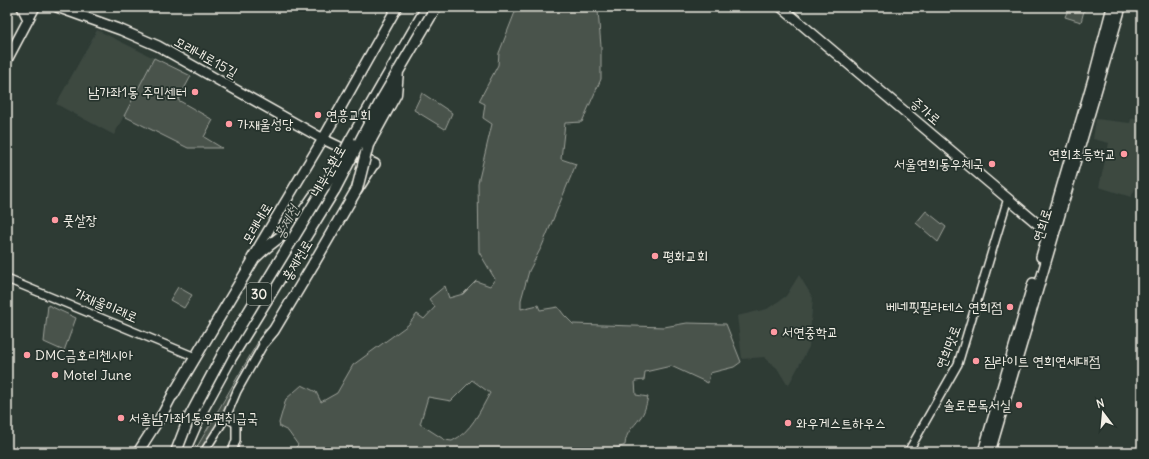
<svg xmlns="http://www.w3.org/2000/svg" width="1149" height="459" viewBox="0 0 1149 459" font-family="Delius,'Poor Story',sans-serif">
<rect width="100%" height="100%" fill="#2e3b34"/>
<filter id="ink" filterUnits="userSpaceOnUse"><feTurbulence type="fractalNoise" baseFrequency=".025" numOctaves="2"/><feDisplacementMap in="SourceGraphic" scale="8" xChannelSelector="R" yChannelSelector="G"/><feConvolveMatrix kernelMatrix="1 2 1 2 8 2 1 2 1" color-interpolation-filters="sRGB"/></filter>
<g filter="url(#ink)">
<path fill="#3c4841" d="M97,30L154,58L114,135L56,104Z
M1142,117V175L1131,197L1099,187L1109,143L1093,139L1096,119L1130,123L1131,119Z
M799,275L813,298L809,347L788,386L777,368L764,357L742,359L737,316L767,309L786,296Z"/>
<path fill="#48524c" stroke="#9ea29a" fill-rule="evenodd" d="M517,7L616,8L598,11L601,46V79L582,122L565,123L561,159L576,164L542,246L529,271L521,300V309L538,305L540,310L558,307L564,315L573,324L664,327L687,323L726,324L741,362L734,367L710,373L708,383L671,366L645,372L644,380L635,381L636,395L648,397C646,405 645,412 640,418C633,428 626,431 625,445C595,459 555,451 523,450C511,449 500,447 489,452H294L293,450L298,445L288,431L280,427L279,423L286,399L302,385L316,392L321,402L337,393L353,365L408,325L417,314L424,319L435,307L429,299L445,286L449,298L463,294L476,281L490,286L495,279L479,252L478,183L492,124L483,118L485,104L479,101L498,65L499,53ZM472,380L490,393C480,411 471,432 452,441L445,440L420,424L428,397L451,401Z
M1069,7H1085L1081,22L1065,17Z
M154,58L191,76L178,100L213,120L204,137L222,148H188L124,116Z
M422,93L452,113L445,129L414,110Z
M926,211L946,227L938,242L916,223Z
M178,287L192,295L184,308L170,300Z
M48,305L76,318L64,351L44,342Z
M266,328L218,423L201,452H194Z"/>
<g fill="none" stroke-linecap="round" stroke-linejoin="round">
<g stroke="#f4f1e8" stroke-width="10">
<path id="minor" d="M358,191L375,164
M7,279L193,356
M226,417L236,424V440L232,452
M204,452L226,417L237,391L267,338
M908,452L958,364L1008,198"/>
</g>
<g stroke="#f4f1e8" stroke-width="12">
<path id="major" d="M22,7L28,19
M57,7L121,30L158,46L323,139L375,164
M781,7L1052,236
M7,60L35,7
M1041,257L1093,79L1112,7
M252,258L323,139L397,7
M138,452L163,413L175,390
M983,452L1033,283
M990,452L1121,7"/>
</g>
<g stroke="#f4f1e8" stroke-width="13">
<path id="highway" d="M350,141L427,7
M264,342L274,330L314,263
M173,395L254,259C263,249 274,242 285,233C297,222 305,209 314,196
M184,452L202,411L231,358L335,189"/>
</g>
<use href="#minor" stroke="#26332d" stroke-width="7"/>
<use href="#major" stroke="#26332d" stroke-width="9"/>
<use href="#highway" stroke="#26332d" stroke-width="10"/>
<g stroke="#f4f1e8" stroke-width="13" stroke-linecap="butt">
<path id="highway-bridge" d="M335,189L382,99L436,7
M314,263L357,189L368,145L396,94L398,71
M176,452L189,418L223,354L337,166L350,141"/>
</g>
<use href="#highway-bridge" stroke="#26332d" stroke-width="10"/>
</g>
</g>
<g fill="#ff9aa2" stroke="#26332d" stroke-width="1.5">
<circle cx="195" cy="92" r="4"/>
<circle cx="318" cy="115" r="4"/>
<circle cx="229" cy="124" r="4"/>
<circle cx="1124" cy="154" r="4"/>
<circle cx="992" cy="164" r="4"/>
<circle cx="55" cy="220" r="4"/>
<circle cx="655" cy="256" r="4"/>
<circle cx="1010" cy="307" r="4"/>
<circle cx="774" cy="332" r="4"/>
<circle cx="27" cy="355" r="4"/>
<circle cx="976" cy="361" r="4"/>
<circle cx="55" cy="375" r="4"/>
<circle cx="1019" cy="405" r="4"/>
<circle cx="121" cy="418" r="4"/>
<circle cx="788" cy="423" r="4"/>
</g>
<g text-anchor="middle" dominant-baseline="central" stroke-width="3.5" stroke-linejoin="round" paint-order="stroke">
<rect fill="#26332d" stroke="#b6b8b0" stroke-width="1" x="247" y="283" width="24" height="22" rx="3"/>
<g font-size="13" font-weight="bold" fill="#f4f1e8">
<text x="259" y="294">30</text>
</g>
<g font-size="14" fill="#f4f1e8" stroke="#26332d">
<text transform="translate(206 57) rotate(29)">모래내로15길</text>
<text transform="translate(926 111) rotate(40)">증가로</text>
<text transform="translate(328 171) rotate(-61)">내부순환로</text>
<text transform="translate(257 223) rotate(-59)">모래내로</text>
<text transform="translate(1042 225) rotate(-73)">연희로</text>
<text transform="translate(297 260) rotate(-59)">홍제천로</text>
<text transform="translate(106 305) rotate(23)">가재울미래로</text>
<text transform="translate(948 347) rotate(-69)">연희맛로</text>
</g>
<g font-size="14" fill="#f4f1e8" stroke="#26332d" text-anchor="start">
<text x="187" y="92" text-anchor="end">남가좌1동 주민센터</text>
<text x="326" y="115">연흥교회</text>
<text x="237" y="124">가재울성당</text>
<text x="1116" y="154" text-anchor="end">연희초등학교</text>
<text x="984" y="164" text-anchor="end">서울연희동우체국</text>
<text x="63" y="220">풋살장</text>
<text x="663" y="256">평화교회</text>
<text x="1002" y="307" text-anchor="end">베네핏필라테스 연희점</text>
<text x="782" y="332">서연중학교</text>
<text x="35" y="355">DMC금호리첸시아</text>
<text x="984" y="361">짐라이트 연희연세대점</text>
<text x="63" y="375">Motel June</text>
<text x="1011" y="405" text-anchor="end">솔로몬독서실</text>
<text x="129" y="418">서울남가좌1동우편취급국</text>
<text x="796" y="423">와우게스트하우스</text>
</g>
<g font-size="15" font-style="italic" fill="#b8bab2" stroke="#26332d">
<text transform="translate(286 222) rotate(-62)">홍제천</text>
</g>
</g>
<rect width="1149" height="459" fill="none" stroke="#26332d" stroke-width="24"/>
<rect x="12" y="12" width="1125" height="435" fill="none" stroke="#f4f1e8" stroke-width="1.5" filter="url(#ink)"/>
<g transform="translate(1103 413) rotate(344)" stroke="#26332d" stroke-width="3" paint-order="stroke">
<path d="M0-3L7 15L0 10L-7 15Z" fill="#f4f1e8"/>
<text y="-6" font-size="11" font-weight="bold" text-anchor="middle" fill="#f4f1e8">N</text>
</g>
</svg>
